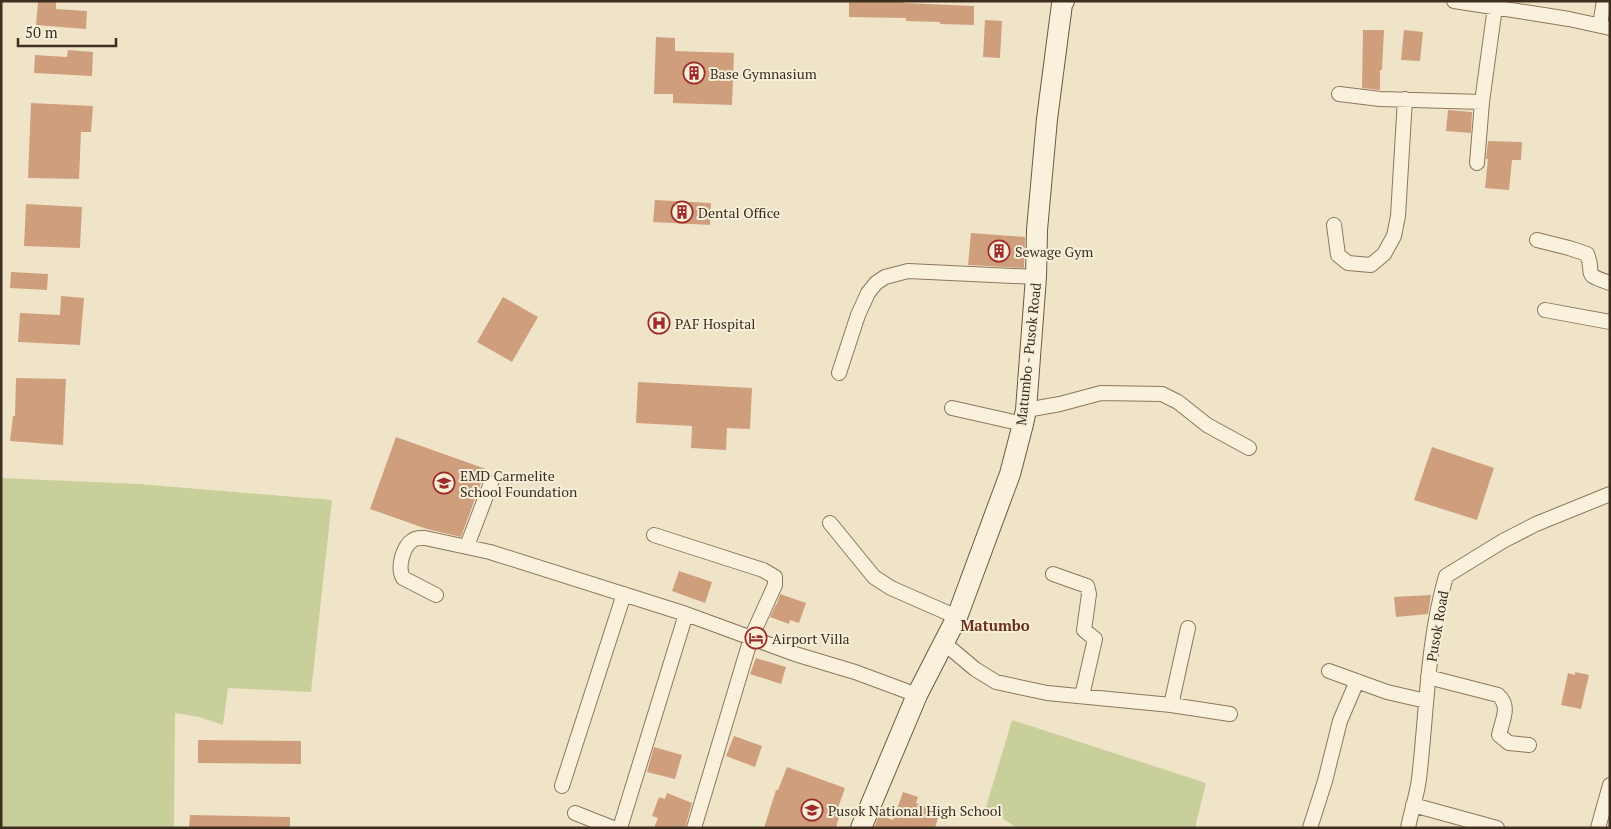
<svg xmlns="http://www.w3.org/2000/svg" width="1611" height="829" viewBox="0 0 1611 829" font-family="'PT Serif',serif">
<rect width="100%" height="100%" fill="#f0e4c8"/>
<path fill="#c9cf9b" d="M1,478L139,484L332,500L311,692L228,688L223,725L199,717L175,713L174,828H1Z
M1012,720L1206,783L1195,828H1017L986,807Z"/>
<path fill="#cf9f7d" d="M849,1H903V3L974,6V25L940,24V22L906,21V18L849,17Z
M38,2H56V9L87,11L86,29L36,25Z
M985,20L1002,21L1000,58L983,57Z
M1363,30H1384L1382,70H1380V90L1362,88Z
M1404,30L1423,32L1420,61L1401,60Z
M656,37L675,38V51L734,53L732,105L673,103V94H654Z
M68,50L93,52L92,76L34,73L35,55L67,57Z
M31,103L93,106L91,132H81L79,179L28,178Z
M1448,110L1472,112L1471,133L1446,131Z
M1488,141L1522,142L1521,160H1512L1509,190L1485,188L1488,159H1486Z
M655,200L711,203L710,225L653,222Z
M26,204L82,207L80,248L24,246Z
M971,233L1025,237L1024,268L968,265Z
M11,272L48,274L47,290L10,288Z
M61,296L84,298L80,345L18,342L20,313L60,315Z
M503,297L538,317L512,362L477,342Z
M16,378L66,379L63,445L10,441L13,416H15Z
M638,382L752,388L750,429L727,428L726,450L691,448L692,426L636,423Z
M396,437L486,469L461,537L427,529L370,509Z
M1432,447L1494,468L1477,520L1414,500Z
M679,571L712,582L705,603L672,591Z
M780,594L806,603L799,623L790,620L789,624L770,617L776,604H777Z
M1431,595L1428,614L1396,617L1394,597Z
M756,658L786,667L781,684L750,674Z
M1575,672L1589,675L1581,709L1561,705L1568,673L1575,675Z
M734,736L762,746L755,767L726,756Z
M198,740L301,741V764L198,763Z
M654,747L682,755L675,779L647,772Z
M787,767L845,788L835,816L839,817L836,828H764L776,790H778Z
M903,792L918,797L916,803L940,811L935,828H874L879,815L893,820Z
M667,793L692,803L685,828H654L658,818L652,816L659,797L665,799Z
M190,815L290,817V828H189Z"/>
<g fill="none" stroke-linecap="round" stroke-linejoin="round">
<g stroke="#8d765c" stroke-width="16">
<path id="street" d="M1454,1L1569,19L1610,28
M1600,25L1604,1
M1339,94L1380,99L1482,102
M1477,163L1482,102L1495,7
M1334,225L1338,255L1348,263L1371,265L1384,254L1394,236L1398,216L1405,99
M1537,240L1569,248L1587,254C1596,276 1580,273 1610,283
M1545,310L1610,322
M839,373L858,315L868,293L876,283L885,277L908,271L1036,277
M952,408L1023,424
M1026,410L1060,404L1101,393L1162,394L1178,402L1207,425L1249,448
M830,523L874,577L891,588L957,617
M654,535L763,570L775,577V585L751,638L694,828
M467,546L491,483
M1053,574L1087,586L1089,594L1084,630L1095,639L1082,696
M436,595L403,578C397,567 403,546 413,540C417,537 421,538 425,538L490,552L686,614L795,654L855,672L917,695
M944,643L975,669L996,682L1047,693L1171,705L1230,714
M1329,671L1387,692L1426,701
M1428,677L1498,695C1511,706 1502,721 1499,735L1509,743L1529,745
M1171,705L1188,628
M562,786L624,594
M1413,805L1497,828
M575,813L613,828
M620,828L686,614
M1310,828L1325,781L1340,721L1357,681
M1408,828C1411,812 1417,795 1419,779C1427,711 1427,642 1446,576L1503,541L1536,524L1610,494
M1598,828L1610,785"/>
</g>
<g stroke="#6f573f" stroke-width="22">
<path id="secondary" d="M861,828L917,695L957,617L1010,474L1023,424L1026,410L1036,277L1037,230L1047,119L1062,4L1064,1"/>
</g>
<use href="#street" stroke="#faf1dc" stroke-width="14"/>
<use href="#secondary" stroke="#faf1dc" stroke-width="20"/>
</g>
<defs>
<g id="building-ring" transform="scale(1.125)"><circle r="9.5" fill="#f7eed8" stroke="#9e2a2b" stroke-width="1.5"/><path d="M-4-6H4V6H1V3H-1V6H-4ZM-2.5-4.3h1.7v1.8h-1.7ZM.8-4.3h1.7v1.8H.8ZM-2.5-1h1.7V.8h-1.7ZM.8-1h1.7V.8H.8Z" fill="#9e2a2b"/></g>
<g id="hospital-ring" transform="scale(1.125)"><circle r="9.5" fill="#f7eed8" stroke="#9e2a2b" stroke-width="1.5"/><path d="M-5-5h3v3.5h4V-5h3V5h-3V1.5h-4V5h-3Z" fill="#9e2a2b"/></g>
<g id="school-ring" transform="scale(1.125)"><circle r="9.5" fill="#f7eed8" stroke="#9e2a2b" stroke-width="1.5"/><path d="M0-5L7-2L0 1L-7-2ZM-4 1L0 2.5L4 1V4Q0 6-4 4Z" fill="#9e2a2b"/></g>
<g id="hotel-ring" transform="scale(1.125)"><circle r="9.5" fill="#f7eed8" stroke="#9e2a2b" stroke-width="1.5"/><path d="M-6-4.5h1.5V1H6V5H4.5V3h-9V5H-6ZM-4 0a1.8 1.8 0 1 1 3.6 0ZM.5 0V-2.5h3Q6-2.5 6 0Z" fill="#9e2a2b"/></g>
</defs>
<g fill-rule="evenodd">
<use href="#building-ring" x="694" y="73"/>
<use href="#building-ring" x="682" y="212"/>
<use href="#building-ring" x="999" y="251"/>
<use href="#hospital-ring" x="659" y="323"/>
<use href="#school-ring" x="444" y="483"/>
<use href="#hotel-ring" x="756" y="638"/>
<use href="#school-ring" x="812" y="810"/>
</g>
<g text-anchor="middle" dominant-baseline="central" stroke-width="4" stroke-linejoin="round" paint-order="stroke">
<g font-size="14" fill="#3d2e20" stroke="#f7eed8" text-anchor="start">
<text x="710" y="73">Base Gymnasium</text>
<text x="698" y="212">Dental Office</text>
<text x="1015" y="251">Sewage Gym</text>
<text x="675" y="323">PAF Hospital</text>
<text x="460" y="475">EMD Carmelite<tspan x="460" dy="16">School Foundation</tspan></text>
<text x="772" y="638">Airport Villa</text>
<text x="828" y="810">Pusok National High School</text>
</g>
<g font-size="14" fill="#3d2e20" stroke="#f7eed8">
<text transform="translate(1028 354) rotate(-84)">Matumbo - Pusok Road</text>
<text transform="translate(1437 626) rotate(-80)">Pusok Road</text>
</g>
<g font-size="15" font-weight="bold" fill="#6b2e1e" stroke="#f7eed8">
<text x="995" y="625">Matumbo</text>
</g>
</g>
<rect width="1611" height="829" fill="none" stroke="#3d2e20" stroke-width="5"/>
<path d="M18 38v8h98v-8" fill="none" stroke="#3d2e20" stroke-width="2.5"/>
<text x="25" y="38" font-size="15" fill="#3d2e20" stroke="#f7eed8" stroke-width="4" paint-order="stroke">50 m</text>
</svg>
